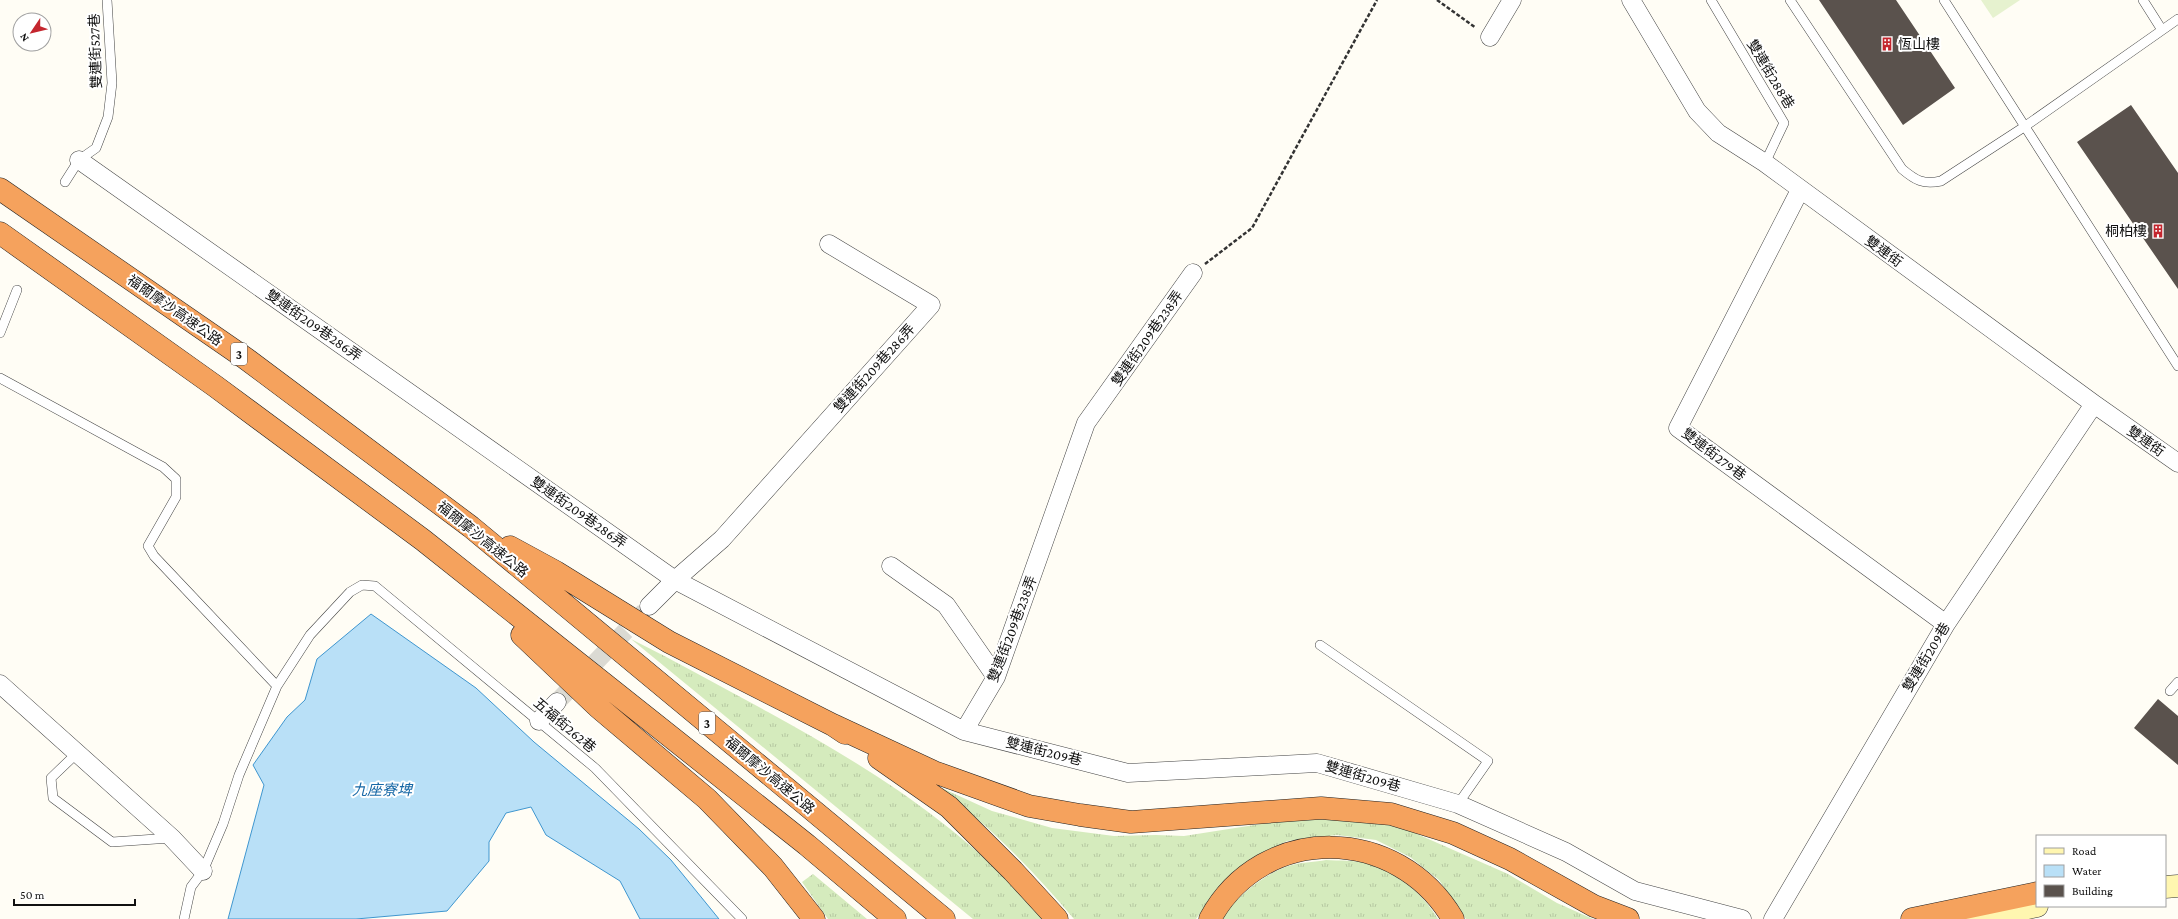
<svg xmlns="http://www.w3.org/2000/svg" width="2178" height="919" viewBox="0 0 2178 919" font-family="'Crimson Pro','Noto Sans TC',serif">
<defs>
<pattern id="grass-tufts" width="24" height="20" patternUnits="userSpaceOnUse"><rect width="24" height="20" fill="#d5ebbd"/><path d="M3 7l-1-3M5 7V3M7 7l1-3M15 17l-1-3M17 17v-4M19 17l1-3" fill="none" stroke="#b6c8a1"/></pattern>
</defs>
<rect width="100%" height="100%" fill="#fffdf5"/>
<path fill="url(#grass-tufts)" d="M631,639C677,662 722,687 768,712C868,767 969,829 1042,919H973Z
M935,785L992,811L1052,828L1114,836L1156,835L1184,836L1300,818L1392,823L1508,874L1557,903L1593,919H1466L1439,880L1410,857L1376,840L1337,835L1287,841L1250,859L1220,885L1196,919H1074C1033,870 987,823 935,785Z
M1326,860C1339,861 1354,860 1366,863C1395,871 1423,893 1438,919H1223C1234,897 1268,871 1292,865C1303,862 1315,862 1326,860Z
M813,874L867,919H828L802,882Z"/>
<path fill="#e6f2cf" d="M1981,0H2020L1993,18Z"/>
<path fill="#b9e0f7" stroke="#3f96cf" d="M371,614L476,688L534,742L639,829L671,860L719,919H640L620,881L546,835L531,807L506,813L489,842V861L447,911L356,919H228L264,785L253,765L287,717L305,700L317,659Z"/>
<path fill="#5a524d" d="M1819,0H1896L1955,88L1903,125Z
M2131,105L2178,173V289L2077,142Z
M2158,699L2178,716V765L2134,728Z"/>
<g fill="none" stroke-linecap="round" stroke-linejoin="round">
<path stroke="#dbdad3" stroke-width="18" stroke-dasharray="18 9" stroke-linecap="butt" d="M557,702L645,611"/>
<g stroke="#444" stroke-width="10">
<path id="lane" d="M1711,0L1784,123L1765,163
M1790,0L1902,169C1915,180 1923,185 1941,181L2024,127L2178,19
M1944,0L2178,366
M2143,0L2162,30
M65,182L79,160L96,148L108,117L112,83L107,0
M0,333L17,290
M0,378L163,467L176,479V497L148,546L154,556L277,686
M1320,645L1488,761L1458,804
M2170,691L2178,682
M76,754L51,778L53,798L112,842L171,838
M184,919L191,887L203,871L223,824L239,775L277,686L310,635L350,592L362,585L375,586L595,768L742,919"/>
</g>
<g stroke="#444" stroke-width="19">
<path id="street" d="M1631,0L1697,111L1718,133L1765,163L2094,404L2178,463
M1490,37L1512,0
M79,160L675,580L722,539L931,305L829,244
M1800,190L1678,428L1946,624
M891,566L946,605L996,677
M649,606L675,580L964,731L996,677L1086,423L1193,273
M0,684L172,838L203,871
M539,721L557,702
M964,731L1128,773L1317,763L1458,804L1566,852L1635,891L1742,919
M1773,919L1946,624L2094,404"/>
</g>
<g stroke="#333" stroke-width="23">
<path id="secondary" d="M2165,887L2178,886
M1976,919L2037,906"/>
</g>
<g stroke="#222" stroke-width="23">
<path id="highway" d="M0,189L245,358L471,527L944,919
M0,233L215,386L423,540L807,845L895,919
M510,547L556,572L669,642L833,725L845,733
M522,635L598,707L707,799L773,867L814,919
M833,725L934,772L1029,806L1080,815L1131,822L1321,808L1391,814L1453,833L1510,859L1594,906L1628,919
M879,758L949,807L1013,871L1057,919
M1210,919C1263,822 1398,825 1453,919
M1912,919L2037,893"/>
</g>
<path stroke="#333" stroke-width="2.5" stroke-dasharray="4 2" stroke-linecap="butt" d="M1437,0L1476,28
M1205,264L1252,228L1377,0"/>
<use href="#lane" stroke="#fff" stroke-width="9"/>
<use href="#street" stroke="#fff" stroke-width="18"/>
<use href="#secondary" stroke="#fff6b0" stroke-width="22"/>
<use href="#highway" stroke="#f5a25d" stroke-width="22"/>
</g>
<defs>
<g id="building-bare" transform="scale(1.08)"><path d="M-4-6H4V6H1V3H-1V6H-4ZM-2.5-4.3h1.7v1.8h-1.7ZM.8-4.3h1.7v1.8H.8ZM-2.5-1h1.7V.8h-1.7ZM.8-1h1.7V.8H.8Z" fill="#c4262e" stroke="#fff" stroke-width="2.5" paint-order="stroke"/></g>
</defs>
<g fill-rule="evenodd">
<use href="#building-bare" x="1887" y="44"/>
<use href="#building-bare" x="2158" y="231"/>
</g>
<g text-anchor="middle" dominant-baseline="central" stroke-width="4" stroke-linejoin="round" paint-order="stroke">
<g fill="#fff" stroke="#585858" stroke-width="1">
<rect x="231" y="343" width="16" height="22" rx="3"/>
<rect x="699" y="712" width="16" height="22" rx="3"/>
</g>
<g font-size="13" font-weight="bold" fill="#111">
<text x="239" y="354">3</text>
<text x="707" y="723">3</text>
</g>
<g font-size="14" fill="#111" stroke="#fff" text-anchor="start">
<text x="1898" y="44">恆山樓</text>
<text x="2147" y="231" text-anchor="end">桐柏樓</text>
</g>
<g font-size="14" fill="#111" stroke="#fff">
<text transform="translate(95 51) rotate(-92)">雙連街527巷</text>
<text transform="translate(1771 74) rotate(59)">雙連街288巷</text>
<text transform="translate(1884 251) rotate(36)">雙連街</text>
<text transform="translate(175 310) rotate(35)">福爾摩沙高速公路</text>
<text transform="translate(314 325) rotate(35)">雙連街209巷286弄</text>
<text transform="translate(1147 338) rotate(-55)">雙連街209巷238弄</text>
<text transform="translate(874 368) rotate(-48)">雙連街209巷286弄</text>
<text transform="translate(2146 441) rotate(35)">雙連街</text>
<text transform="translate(1714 454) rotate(37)">雙連街279巷</text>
<text transform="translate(579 512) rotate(35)">雙連街209巷286弄</text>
<text transform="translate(483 539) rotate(39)">福爾摩沙高速公路</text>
<text transform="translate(1012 629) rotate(-69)">雙連街209巷238弄</text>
<text transform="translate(1926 657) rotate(-59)">雙連街209巷</text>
<text transform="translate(565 725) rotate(40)">五福街262巷</text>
<text transform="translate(1044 751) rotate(14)">雙連街209巷</text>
<text transform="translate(770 775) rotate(40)">福爾摩沙高速公路</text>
<text transform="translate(1363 776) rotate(16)">雙連街209巷</text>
</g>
<g font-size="15" font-style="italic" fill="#1768a6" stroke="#fff">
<text x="382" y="790">九座寮埤</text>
</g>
</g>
<rect x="2036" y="835" width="130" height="72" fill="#ffffff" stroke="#a0a0a0"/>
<rect x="2044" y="848" width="20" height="6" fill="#fff6b0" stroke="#a0a0a0"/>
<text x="2072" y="855" font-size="12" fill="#111111">Road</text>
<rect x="2044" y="865" width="20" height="12" fill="#b9e0f7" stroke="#a0a0a0"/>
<text x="2072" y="875" font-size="12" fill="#111111">Water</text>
<rect x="2044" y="885" width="20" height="12" fill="#5a524d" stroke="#a0a0a0"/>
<text x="2072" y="895" font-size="12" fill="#111111">Building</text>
<g transform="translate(32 32) rotate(235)"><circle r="19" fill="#ffffff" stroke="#a0a0a0"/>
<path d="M0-3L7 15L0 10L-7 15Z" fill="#c4262e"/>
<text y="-6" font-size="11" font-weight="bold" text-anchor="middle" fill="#111111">N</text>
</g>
<path d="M14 899v6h121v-6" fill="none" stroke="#111111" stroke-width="2"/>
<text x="20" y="899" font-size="12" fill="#111111" stroke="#ffffff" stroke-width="3" paint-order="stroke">50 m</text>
</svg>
